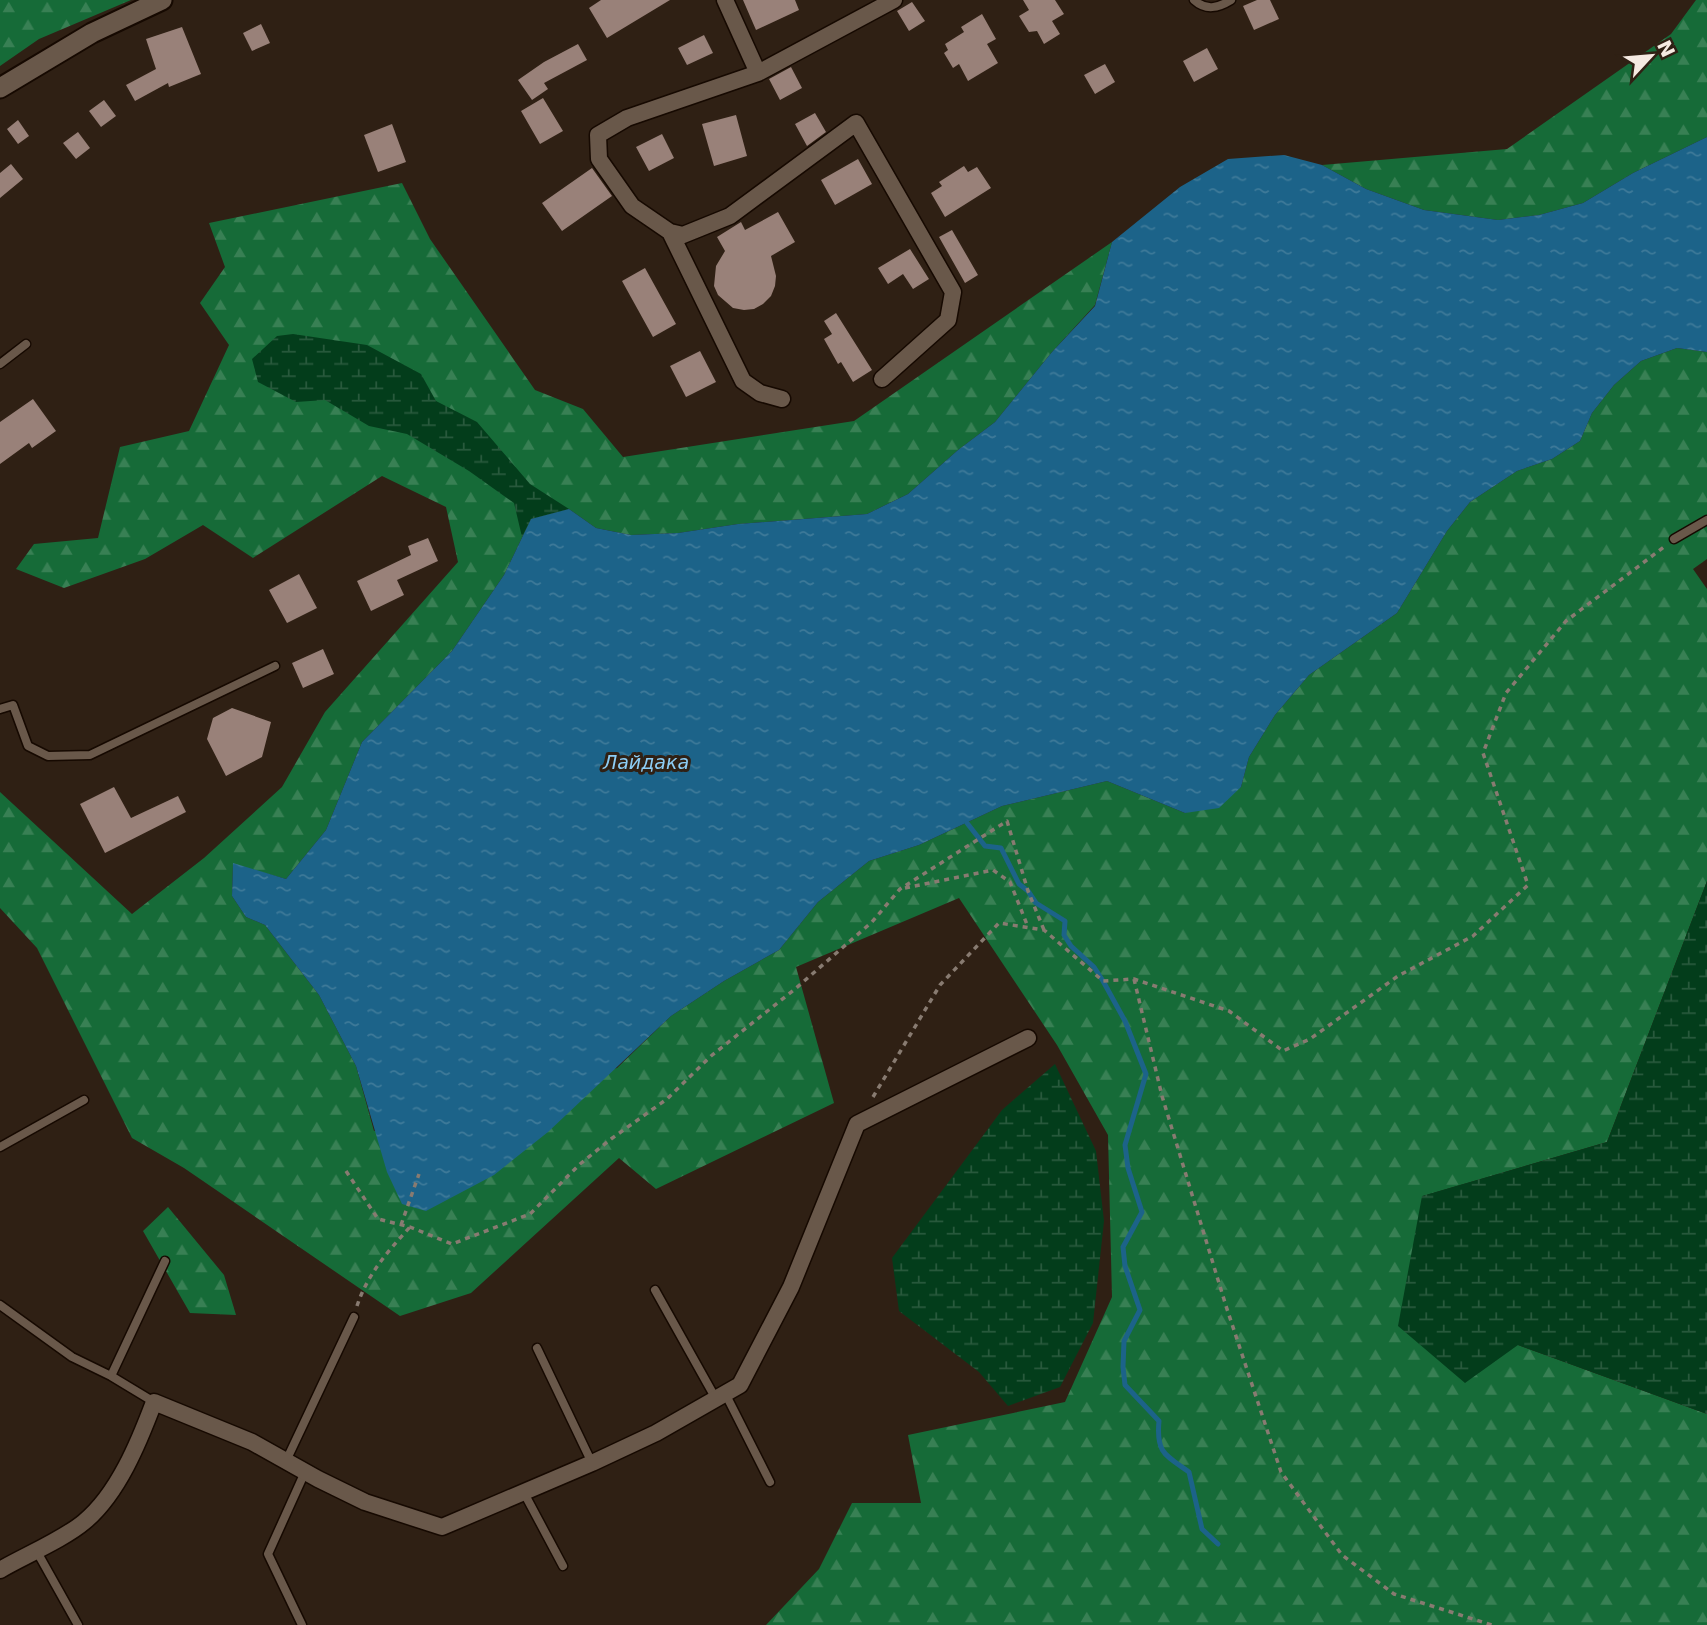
<svg xmlns="http://www.w3.org/2000/svg" width="1707" height="1625" viewBox="0 0 1707 1625" font-family="'DejaVu Sans',sans-serif">
<defs>
<pattern id="forest-firs" width="22" height="20" patternUnits="userSpaceOnUse" patternTransform="scale(1.75)"><rect width="22" height="20" fill="#166b38"/><path d="M5 1l3.5 6h-7zM16 11l3.5 6h-7z" fill="#388054"/></pattern>
<pattern id="wetland-marsh" width="20" height="14" patternUnits="userSpaceOnUse" patternTransform="scale(1.75)"><rect width="20" height="14" fill="#033d1b"/><path d="M1 5h8M5 5V1M11 12h8M15 12V8" fill="none" stroke="#28593c"/></pattern>
<pattern id="water-ripples" width="26" height="14" patternUnits="userSpaceOnUse" patternTransform="scale(1.75)"><rect width="26" height="14" fill="#1c6389"/><path d="M2 4q2-2 4 0t4 0M15 11q2-2 4 0t4 0" fill="none" stroke="#3e7a99"/></pattern>
</defs>
<rect width="100%" height="100%" fill="#2f2014"/>
<path fill="url(#forest-firs)" d="M0,0H131L39,39L0,66Z
M1696,0H1707V137L1633,173L1583,203L1539,215L1498,220L1424,210L1366,189L1322,165L1507,149L1671,34Z
M402,183L430,239L535,390L583,409L623,457L854,421L1112,242L1095,305L1052,352L995,422L958,450L908,494L867,514L738,524L678,533L631,535L596,528L569,509L531,519L504,575L452,651L362,742L326,830L286,879L233,864L232,896L246,917L265,925L319,995L356,1066L374,1131L617,1068L671,1016L724,981L779,950L818,902L869,861L919,845L1002,806L1107,781L1185,813L1241,787L1249,757L1275,715L1309,675L1397,613L1447,531L1470,502L1517,471L1552,459L1580,441L1592,413L1614,385L1641,361L1677,348L1707,352V559L1693,569L1707,589V881L1607,1142L1423,1196L1518,1345L1707,1414V1625H766L819,1569L852,1503H921L908,1435L1065,1402L1112,1297L1108,1135L1057,1045L959,898L796,967L834,1103L656,1189L619,1158L471,1293L400,1316L184,1168L132,1138L37,948L0,908V792L132,914L204,858L282,787L325,712L458,562L446,507L382,476L253,558L203,525L145,559L64,588L16,569L34,544L98,538L120,447L189,431L229,345L200,303L225,267L209,223Z
M168,1207L224,1275L236,1315L190,1313L143,1231Z"/>
<path fill="url(#wetland-marsh)" d="M293,334L367,345L421,374L436,401L477,422L530,484L569,509L531,519L522,537L514,503L469,471L407,434L369,426L325,400L296,402L258,382L252,359L277,336Z
M1707,881V1414L1518,1345L1465,1383L1398,1326L1422,1196L1607,1142Z
M1055,1064L1096,1151L1104,1221L1093,1323L1060,1387L1008,1406L979,1372L899,1311L892,1258L1002,1110Z"/>
<path fill="url(#water-ripples)" d="M1707,137V352L1677,348L1641,361L1614,385L1592,413L1580,441L1552,459L1517,471L1470,502L1447,531L1397,613L1309,675L1275,715L1249,757L1241,787L1219,808L1185,813L1107,781L1002,806L919,845L869,861L818,902L779,950L724,981L671,1016L548,1132L494,1175L426,1211L402,1204L387,1172L356,1066L319,995L265,925L246,917L232,896L233,863L286,879L326,830L362,742L452,651L504,575L531,519L569,509L596,528L631,535L678,533L738,524L867,514L908,494L958,450L995,422L1052,352L1095,306L1112,242L1180,187L1228,159L1284,155L1322,165L1366,189L1424,210L1498,220L1539,215L1583,203L1633,173Z"/>
<g fill="none" stroke-linecap="round" stroke-linejoin="round">
<path stroke="#1c6389" stroke-width="5" d="M967,823L985,846L1001,848L1019,884L1028,891L1036,903L1065,921L1064,935L1071,946L1094,967L1103,981L1125,1021L1146,1074L1125,1145L1128,1168L1142,1212L1123,1247L1125,1266L1140,1310L1124,1341L1123,1367L1125,1385L1159,1421C1156,1453 1165,1455 1189,1472L1202,1529L1218,1544"/>
</g>
<path fill="#998179" d="M601,0H670L607,38L589,8Z
M743,0H795L799,10L756,30Z
M1023,0H1055L1064,14L1052,21L1060,34L1044,44L1037,31L1029,32L1019,16L1029,10Z
M1257,0H1270L1279,19L1254,30L1243,6Z
M912,2L925,21L909,31L897,11Z
M982,14L996,39L987,44L998,63L968,81L959,64L953,68L944,53L948,50L945,44L964,32L961,27Z
M261,24L270,43L252,51L243,33Z
M182,27L201,74L169,87L168,83L135,101L126,85L156,69L146,39Z
M704,35L713,53L687,65L678,48Z
M578,44L587,60L544,83L548,89L532,100L518,80L544,62Z
M1207,48L1218,69L1194,82L1183,61Z
M1105,64L1115,82L1095,94L1084,75Z
M791,67L802,88L780,100L769,79Z
M543,98L563,131L540,144L521,111Z
M104,100L116,116L101,127L89,111Z
M815,113L826,132L807,146L795,124Z
M736,115L747,156L714,166L702,124Z
M18,120L29,136L18,144L7,129Z
M392,124L406,162L378,172L364,135Z
M78,132L90,148L76,159L63,143Z
M662,134L674,158L649,171L636,147Z
M858,159L872,184L835,205L821,180Z
M11,164L23,179L0,198V173Z
M964,166L968,172L977,167L991,188L945,217L931,193L942,186L939,182Z
M592,168L612,196L562,231L542,203Z
M778,212L795,242L771,256L776,276L775,286L771,296L763,304L754,309L744,310L733,308L718,295L714,286L716,266L725,251L717,237L741,222L745,230Z
M952,230L978,275L965,283L939,237Z
M910,249L929,279L913,289L903,274L888,284L878,268Z
M645,268L676,324L653,337L622,281Z
M836,313L872,370L853,382L841,362L838,364L824,339L832,334L824,321Z
M700,351L716,382L686,397L670,366Z
M33,399L56,431L32,448L29,443L0,464V422Z
M428,538L438,561L397,580L404,595L371,611L357,581L411,555L408,546Z
M299,574L317,608L287,623L269,590Z
M323,649L334,674L303,688L292,663Z
M232,708L271,722L262,757L226,776L207,739L213,718Z
M114,787L131,818L178,796L186,812L105,853L80,804Z"/>
<g fill="none" stroke-linecap="round" stroke-linejoin="round">
<g stroke="#160901" stroke-width="11">
<path id="service" d="M1194,0C1206,11 1218,8 1231,0
M0,364L26,344
M1674,539L1707,520
M0,709L13,705L28,746L48,756L90,755L275,666
M0,1147L84,1100
M655,1290L716,1399
M0,1305L72,1357L111,1376L154,1402
M537,1348L592,1463
M111,1376L165,1261
M725,1393L770,1482
M286,1461L354,1317
M523,1491L563,1566
M36,1550L78,1625
M302,1625L268,1554L305,1472"/>
</g>
<g stroke="#160901" stroke-width="19">
<path id="minor" d="M725,0L758,73L894,0
M670,232L632,206L599,159L598,135L627,118L758,73
M782,399L760,393L743,381L670,232L683,235L730,216L856,123L953,292L948,320L882,379
M0,1570C24,1556 64,1539 84,1522C118,1494 139,1442 154,1402L252,1442L318,1479L365,1502L442,1527L592,1463L656,1433L740,1385L791,1287L857,1124L1028,1038"/>
</g>
<g stroke="#160901" stroke-width="23">
<path id="secondary" d="M0,88L92,33L162,0"/>
</g>
<path stroke="#887b71" stroke-width="3.5" stroke-dasharray="5 5" stroke-linecap="butt" d="M905,888L993,870L1010,882L1028,927
M1134,979L1162,1096L1226,1306L1281,1472L1342,1555L1394,1594L1492,1625
M873,1097L940,985L999,923L1044,930L1103,981L1134,979L1229,1011L1283,1051L1310,1039L1398,976L1473,936L1528,885L1483,753L1506,693L1566,621L1664,547
M346,1171L378,1219L410,1227L452,1244L530,1214L580,1164L611,1139L667,1099L711,1056L795,989L872,922L900,889L1007,821L1028,891L1044,930
M401,1225L419,1174
M357,1306C367,1275 388,1251 410,1227"/>
<use href="#service" stroke="#69584a" stroke-width="8"/>
<use href="#minor" stroke="#69584a" stroke-width="16"/>
<use href="#secondary" stroke="#69584a" stroke-width="19"/>
</g>
<g text-anchor="middle" dominant-baseline="central" stroke-width="6" stroke-linejoin="round" paint-order="stroke">
<g font-size="19" font-style="italic" fill="#8dcdf5" stroke="#2f2014">
<text x="646" y="762">Лайдака</text>
</g>
</g>
<g transform="translate(1651 56) rotate(64)" stroke="#2f2014" stroke-width="5" paint-order="stroke">
<path d="M0-5L12 26L0 18L-12 26Z" fill="#f5eae2"/>
<text y="-10" font-size="19" font-weight="bold" text-anchor="middle" fill="#f5eae2">N</text>
</g>
</svg>
